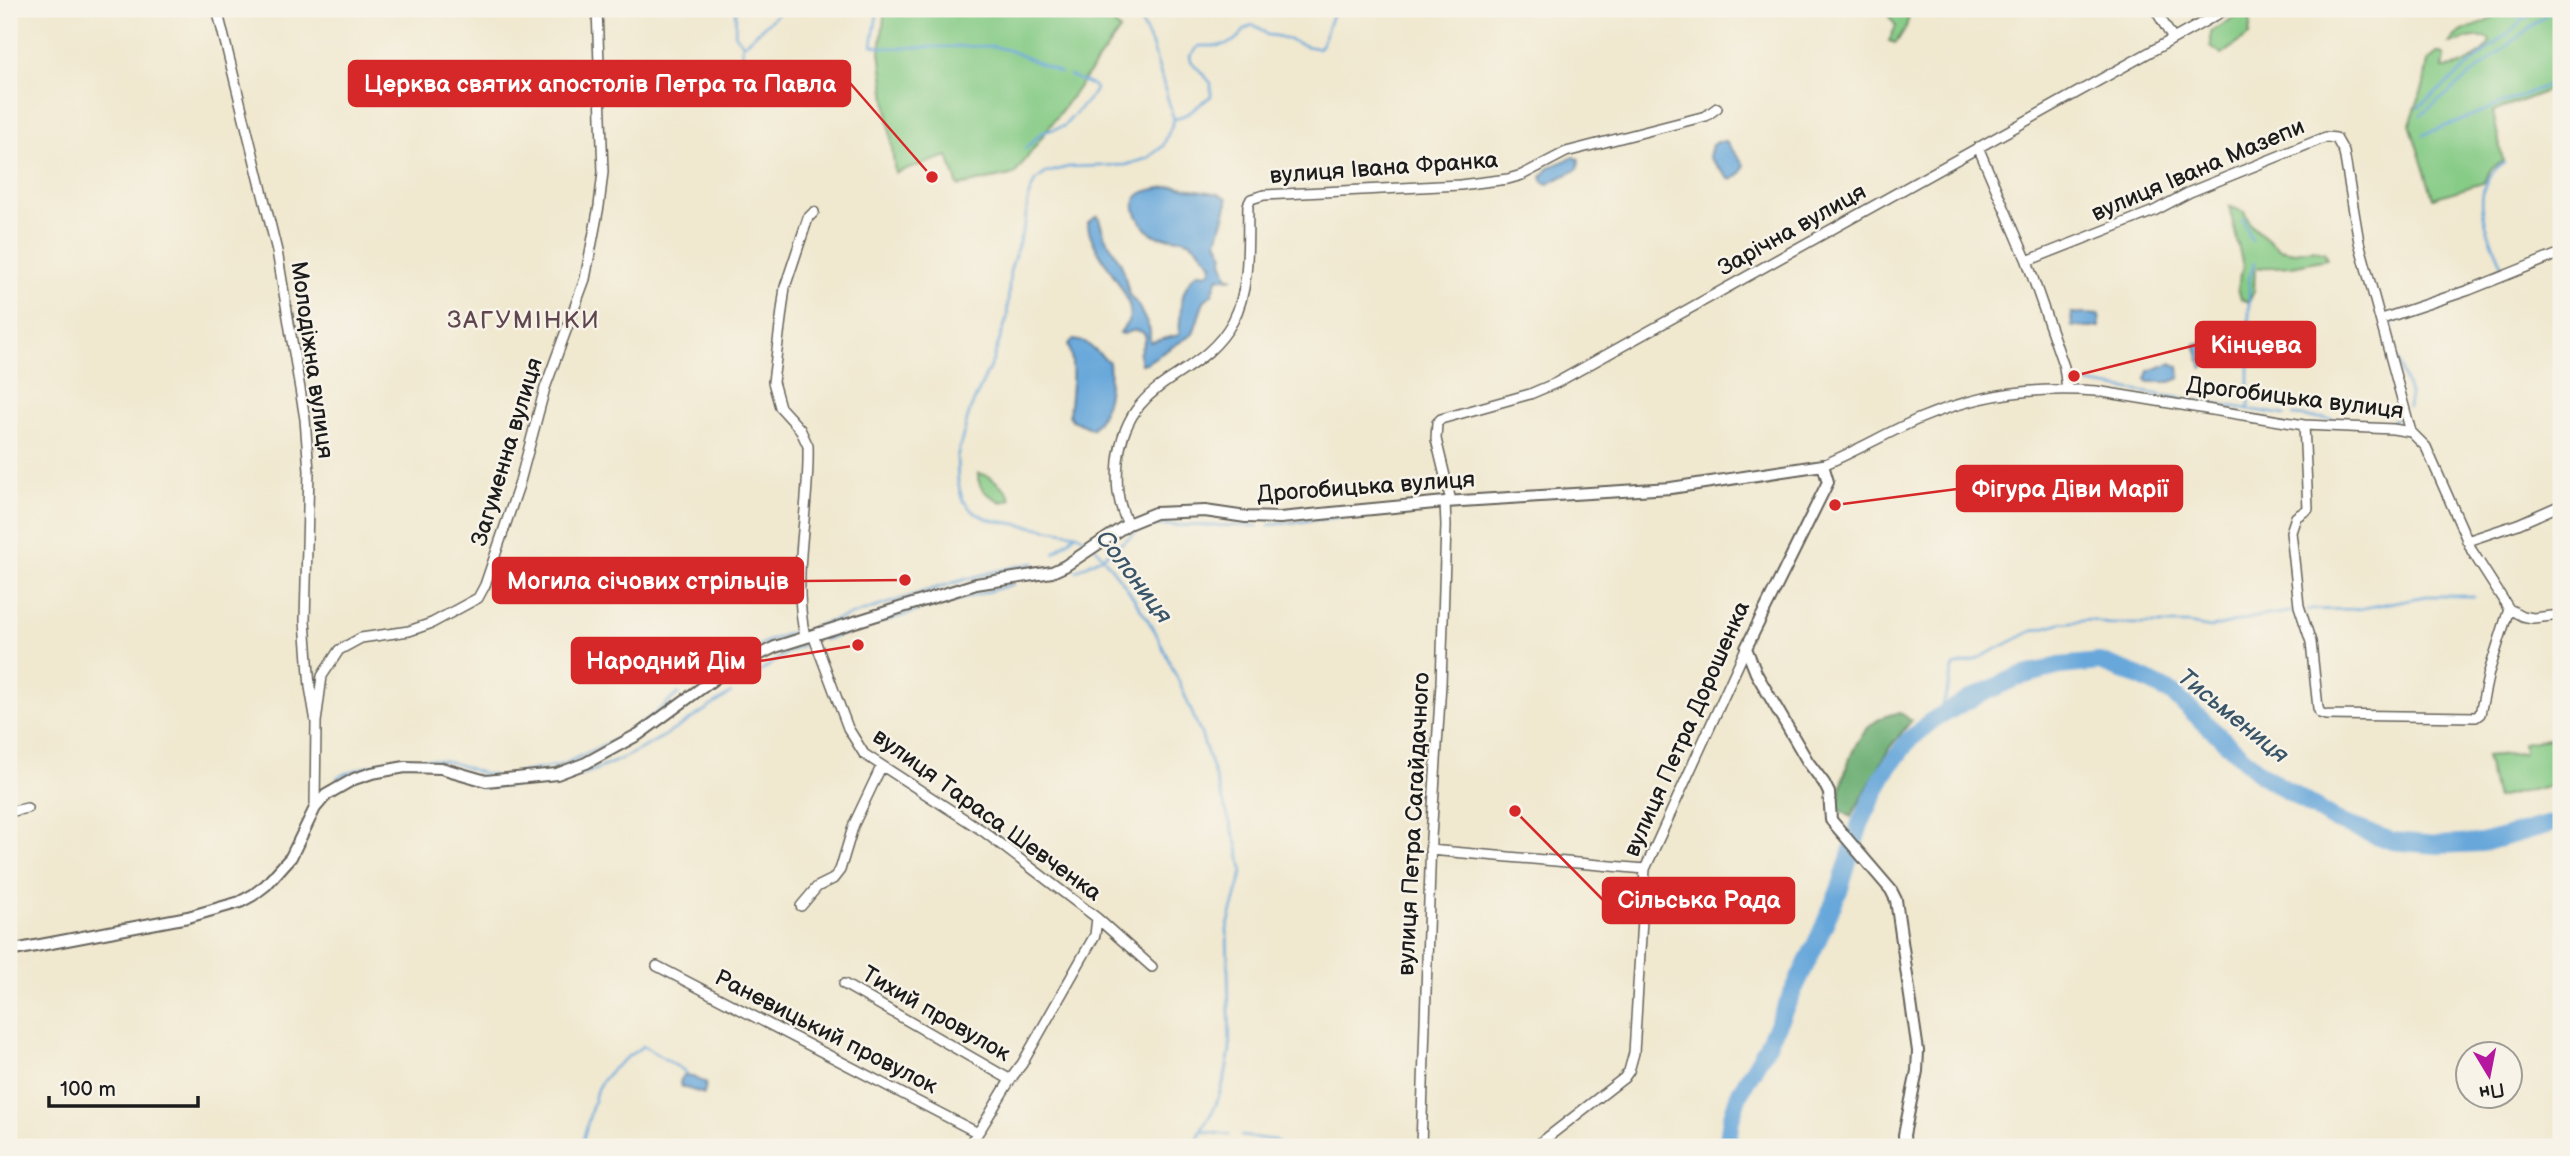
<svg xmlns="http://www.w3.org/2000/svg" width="2570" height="1156" viewBox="0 0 2570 1156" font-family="'Balsamiq Sans',sans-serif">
<rect width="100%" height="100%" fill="#f7f3e8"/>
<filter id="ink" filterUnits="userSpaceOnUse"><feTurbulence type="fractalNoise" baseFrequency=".0143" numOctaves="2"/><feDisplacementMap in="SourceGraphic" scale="14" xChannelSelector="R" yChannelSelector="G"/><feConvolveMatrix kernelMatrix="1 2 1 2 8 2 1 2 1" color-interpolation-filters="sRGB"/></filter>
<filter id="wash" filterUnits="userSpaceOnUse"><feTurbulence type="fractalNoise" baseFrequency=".00686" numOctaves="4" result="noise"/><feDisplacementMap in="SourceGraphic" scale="28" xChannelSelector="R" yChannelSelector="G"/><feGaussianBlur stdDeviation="1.57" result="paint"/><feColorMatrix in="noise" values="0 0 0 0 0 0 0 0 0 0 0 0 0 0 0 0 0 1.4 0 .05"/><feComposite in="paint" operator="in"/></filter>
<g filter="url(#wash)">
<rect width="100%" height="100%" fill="#f0e8cf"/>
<path fill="#86cb86" stroke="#517451" stroke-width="2" d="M885,9H1101L1120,30L1015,174L958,186L948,156L895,173L880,51Z
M1884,9H1911L1906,27L1896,43L1889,41L1896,26Z
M2247,9H2255L2256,11L2251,19L2249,35L2222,55L2211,47V32Z
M2498,9H2561V71L2556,75L2552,89L2493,112L2503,161L2491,169L2483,183L2433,198L2410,124L2424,84L2428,61L2437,53H2442L2445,57L2443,68C2459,69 2483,56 2490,42L2488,38C2473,34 2462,41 2449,44C2460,24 2486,29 2501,10Z
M2229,206L2244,212L2251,225L2279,249L2294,252L2313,249L2325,253L2327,259L2292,266L2255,268L2254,291L2249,302L2241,299L2238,288L2243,266Z
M978,473C989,474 1008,489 1011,499L1002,502C989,496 977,490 978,473Z
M2561,737V783L2496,798L2486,756L2524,753L2523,743Z"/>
<path fill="#6caf73" stroke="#446648" stroke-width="2" d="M1900,713L1912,720L1890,747L1851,817L1837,808C1844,772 1855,716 1900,713Z"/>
<path fill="#68a7da" stroke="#42627b" stroke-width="2" d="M1717,142H1726L1744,165L1742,172L1732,180L1729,179L1709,157L1712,145Z
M1573,157L1579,159L1578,169L1548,184L1543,182L1541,177L1550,167Z
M1175,186L1219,194L1227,198V206L1217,241L1224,255L1222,261L1228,277H1234L1230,279L1218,277L1212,294L1204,301L1193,334L1146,363L1141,364L1139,354L1146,337C1142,328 1131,330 1124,334L1120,333C1122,329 1127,324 1129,319C1138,294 1086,249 1088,222L1098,216L1105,237L1121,263L1130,296L1138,305L1150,330V342L1179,335C1181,312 1179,284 1199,272L1204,274L1210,272L1212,264C1205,257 1198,245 1189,241C1179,237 1167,239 1157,236C1143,231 1124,203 1142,193C1151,188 1165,188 1175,186Z
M2071,313L2099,315L2100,327H2072Z
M1073,340L1085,342L1109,362C1111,384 1108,412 1092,429L1072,420L1069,415C1071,391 1076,367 1068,344Z
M2210,340L2217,362L2202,368L2195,344Z
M2171,363L2179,367L2180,378L2170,382H2148L2146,379L2149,371Z
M686,1074L706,1083L704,1094L682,1087L680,1083L682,1077Z"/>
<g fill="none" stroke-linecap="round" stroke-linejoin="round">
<path stroke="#68a7da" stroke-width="2.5" d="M736,9L735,35L743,44
M837,9L877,12
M878,9L872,45L884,48L993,46L1011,51L1061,73
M2499,9L2525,19
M740,70L743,45L782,10
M2419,107L2537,9
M2421,115L2553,9
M1175,119L1189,113L1211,96V83L1191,61L1190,56L1199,46C1210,46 1222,47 1232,42C1247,33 1247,14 1267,35C1285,34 1300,48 1318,48L1322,44L1334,9
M2423,135L2561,80
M1025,149L1041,133L1064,126L1094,93L1096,89L1094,86L1070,76
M2243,219L2252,241
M2503,267C2490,235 2463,189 2504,163
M2075,381L2285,415
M2408,407L2410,396L2387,328L2395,321L2463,299
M2249,409V280L2254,263
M2293,416L2382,423L2392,421L2400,415
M1362,515L1432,510
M1269,525L1342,517
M1092,543L1077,534L991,520L973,512L962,499L958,482L957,457L970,410L993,360L1007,318L1010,271L1025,223L1029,195L1035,181L1046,173L1068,167L1126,165L1148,158L1163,146L1174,120L1152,45L1135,9
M1096,548L1127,588L1155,631L1180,684L1201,734L1237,844L1243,871L1227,929L1230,1050L1225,1077L1215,1107L1201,1131L1195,1147
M1054,553L1076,534
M1076,571L1104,556L1146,525L1257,526
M927,609L1014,584
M2307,610L2359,609L2426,596H2474
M812,627C886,606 958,577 1034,563
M823,640L918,611
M690,684C724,660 757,644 796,631
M739,687L785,654L803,645
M1940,716L1954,666L1973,661L2030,632L2060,623L2090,620L2109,624H2188L2211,628L2260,616L2296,611
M517,773L562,765L623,736L652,716L679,693
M337,778C363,764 417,755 445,761C462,764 476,774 493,775
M481,788C509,785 540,787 568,779C628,762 680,727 731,693
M1201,1131L1229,1135
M1241,1136L1275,1140L1284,1147
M581,1147L597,1089C608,1069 625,1059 643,1046L683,1070L686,1074
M955,1147L964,1139"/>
<path stroke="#68a7da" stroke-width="18" d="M1727,1147L1731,1119L1739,1094L1767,1046L1819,937L1840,888L1860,824L1884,774L1908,741L1930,722L1966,701L2017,677L2060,666L2100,662L2140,677L2172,693L2261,774L2336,821L2392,841L2437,845L2482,843L2561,821"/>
</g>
</g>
<g filter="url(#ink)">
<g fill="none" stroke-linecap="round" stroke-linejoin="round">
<g stroke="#66635b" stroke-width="12">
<path id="minor" d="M217,9L277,251L305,419L309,471L305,621L310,687L316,722L315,808
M2155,9L2173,39
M1978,147L2027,261L2064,367L2067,389
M2027,261L2154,211L2190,192L2326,137L2336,138L2344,152L2359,242L2411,432
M2382,319L2469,290L2561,253
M2304,425L2308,509L2296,517L2291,532L2299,606L2311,642L2318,708L2320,713L2326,715L2476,717L2480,714L2489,672L2509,609
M1823,465C1857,451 1888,432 1921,418C1978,394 2034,386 2096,391L2304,425L2393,429L2411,432L2426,447L2472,551L2509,609L2522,616L2533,618L2561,615
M1451,501L1436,439L1437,423L1441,419L1530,394L1556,383L2227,9
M1128,524C1117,503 1116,484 1118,461C1128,373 1199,384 1233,321C1251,287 1247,242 1248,205L1251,199L1264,195L1460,185L1508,179L1522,175L1566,152L1706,116L1717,108
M2467,541L2518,524L2561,505
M813,635L848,728L864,754L983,831L1097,918L1152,967
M805,637C791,570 810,512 808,446L800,429L780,407L773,382L785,287L808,218L814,212
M316,722L322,676L339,650L361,638L409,631L432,623L478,598L485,585L519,485L545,388L585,279L599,206L603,172L597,9
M9,812L27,808
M1430,850L1645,869
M801,906L817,887L833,879L840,870L854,824L881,767
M657,966L978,1133
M844,984L1009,1079
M966,1147C989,1123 1000,1090 1022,1064L1095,935L1097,918
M1421,1147L1431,838L1441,684L1446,525L1445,502
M1535,1147L1624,1078L1629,1071L1634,1053L1645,869L1746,648"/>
</g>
<g stroke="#66635b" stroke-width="14">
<path id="tertiary" d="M9,951L188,917L240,902L253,895L266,885L291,857L315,808L326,795L354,779L372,773L405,767L441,768L486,781L557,774L586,763L639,734L722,673L775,647L976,584L1052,572L1065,566L1128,524L1155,513L1205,511L1246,517L1280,518L1445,502L1671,488L1823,465L1828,482L1746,648L1756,673L1808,762L1824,783L1829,793L1831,820L1891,890L1896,900L1918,1051L1917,1071L1904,1135L1905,1147"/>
</g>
<use href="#minor" stroke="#fff" stroke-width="9"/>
<use href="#tertiary" stroke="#fff" stroke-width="10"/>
</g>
</g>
<g text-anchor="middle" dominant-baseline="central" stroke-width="5" stroke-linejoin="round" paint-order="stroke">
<g font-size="23" fill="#1c1c1c" stroke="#f7f3e8">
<text transform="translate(1384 168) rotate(-4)">вулиця Івана Франка</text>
<text transform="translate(2198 170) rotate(-23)">вулиця Івана Мазепи</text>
<text transform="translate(1792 230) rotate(-29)">Зарічна вулиця</text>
<text transform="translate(312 360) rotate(82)">Молодіжна вулиця</text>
<text transform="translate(2295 398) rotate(7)">Дрогобицька вулиця</text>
<text transform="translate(507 452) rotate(-73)">Загуменна вулиця</text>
<text transform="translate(1366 487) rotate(-4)">Дрогобицька вулиця</text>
<text transform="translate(1687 729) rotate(-66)">вулиця Петра Дорошенка</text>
<text transform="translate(987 815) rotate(36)">вулиця Тараса Шевченка</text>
<text transform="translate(1414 824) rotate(-87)">вулиця Петра Сагайдачного</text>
<text transform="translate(936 1014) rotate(30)">Тихий провулок</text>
<text transform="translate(826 1032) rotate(27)">Раневицький провулок</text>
</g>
<g font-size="24" letter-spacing="2" fill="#60474f" stroke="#f7f3e8">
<text x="524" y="320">ЗАГУМІНКИ</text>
</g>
<g font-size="24" font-style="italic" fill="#3a5468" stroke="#f7f3e8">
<text transform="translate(1134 577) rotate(53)">Солониця</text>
<text transform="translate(2233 716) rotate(39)">Тисьмениця</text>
</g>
</g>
<path fill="none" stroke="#d62828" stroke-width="2.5" d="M932 177L850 83M2074 376L2196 345M1835 505L1957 489M905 580L803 581M858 645L760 661M1515 811L1603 900"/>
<g fill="#d62828" stroke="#f7f3e8" stroke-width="2.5">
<circle cx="932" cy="177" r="7"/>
<circle cx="2074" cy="376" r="7"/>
<circle cx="1835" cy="505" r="7"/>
<circle cx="905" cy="580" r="7"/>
<circle cx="858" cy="645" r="7"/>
<circle cx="1515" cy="811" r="7"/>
</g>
<g fill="#d62828" stroke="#d62828" stroke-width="2.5">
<rect x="349" y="61" width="501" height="45" rx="7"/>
<rect x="2196" y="322" width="119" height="45" rx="7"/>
<rect x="1957" y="466" width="225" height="45" rx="7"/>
<rect x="493" y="558" width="310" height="45" rx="7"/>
<rect x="572" y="638" width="188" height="45" rx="7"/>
<rect x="1603" y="878" width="191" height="45" rx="7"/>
</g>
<g font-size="24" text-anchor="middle" font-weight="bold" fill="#fff">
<text x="600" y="92">Церква святих апостолів Петра та Павла</text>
<text x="2256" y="353">Кінцева</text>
<text x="2070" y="497">Фігура Діви Марії</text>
<text x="648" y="589">Могила січових стрільців</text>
<text x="666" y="669">Народний Дім</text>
<text x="1699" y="908">Сільська Рада</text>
</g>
<rect width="2570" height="1156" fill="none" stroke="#f7f3e8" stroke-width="35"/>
<g transform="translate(2489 1075) rotate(170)"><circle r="33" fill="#f7f3e8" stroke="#9f9d96" stroke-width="2"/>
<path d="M0-5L12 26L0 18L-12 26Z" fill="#b5179e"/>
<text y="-10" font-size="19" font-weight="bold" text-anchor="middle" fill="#1c1c1c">Пн</text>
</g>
<path d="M49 1096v10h149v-10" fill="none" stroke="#1c1c1c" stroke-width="3.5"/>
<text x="60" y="1096" font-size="21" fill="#1c1c1c" stroke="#f7f3e8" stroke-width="5" paint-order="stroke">100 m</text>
</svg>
